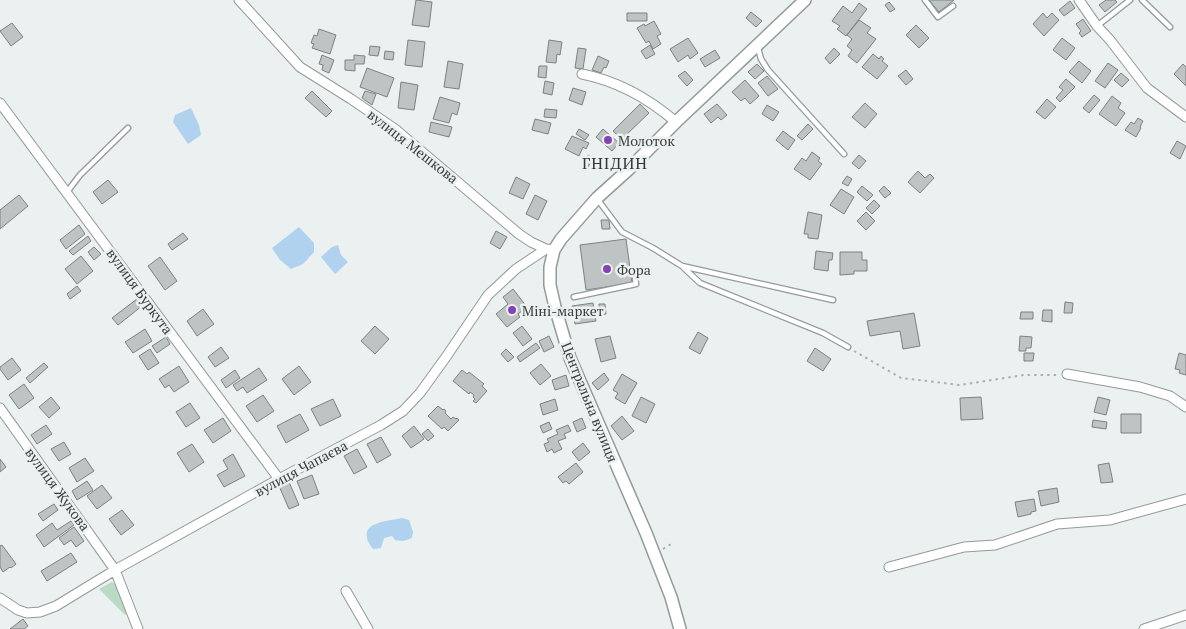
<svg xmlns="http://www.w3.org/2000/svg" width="1186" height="629" viewBox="0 0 1186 629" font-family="'PT Serif',serif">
<rect width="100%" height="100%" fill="#ebf0f0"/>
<path fill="#b9dac3" d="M112,582L116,585L128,612L125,615L99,589Z"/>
<path fill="#b0d2ee" d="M191,108L199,125L201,135L188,144L173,122L175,115Z
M299,227L314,243V252L303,264L291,269L280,260L272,248Z
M338,245L341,255L348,262L335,274L321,257L332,247Z
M402,518L409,520L413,532L412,538L403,541L395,540L392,536L384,538L381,548L373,549C371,546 367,541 367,538C363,521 391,521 402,518Z"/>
<path fill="#bec3c4" stroke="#7d8183" d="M416,0L432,2L429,27L412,25Z
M929,0H954L939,12Z
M1106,0H1115L1117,2L1105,12L1099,5Z
M1070,1L1075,8L1064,16L1059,10Z
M889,2L895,9L890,12L885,5Z
M859,3L867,9L846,36L837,29L840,26L832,21L843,6L852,13Z
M751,12L762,21L756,27L746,18Z
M627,13H647V21H627Z
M1043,13L1047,18L1052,13L1059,20L1044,36L1033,24Z
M1083,19L1091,31L1082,37L1079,33L1081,31L1076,24Z
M859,20L871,28L867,33L876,39L857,63L848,56L852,50L847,46L852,39L847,35Z
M654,21L661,34L657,36L661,44L653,49L649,41L646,43L637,28L644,24L645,26Z
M12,23L23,37L11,46L0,31Z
M916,25L929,38L919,48L906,35Z
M319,29L336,35L330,54L312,48L314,44L311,43L314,35L317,36Z
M688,38L698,53L690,59L688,55L678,62L670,49Z
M1062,38L1075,48L1066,60L1053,50Z
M408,40L425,42L422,67L405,65Z
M549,40L562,42L560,55L557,54L556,63L546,62Z
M650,45L655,54L646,59L641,51Z
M370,46L380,47L378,56L369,55Z
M578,48L586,49L583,69L575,68Z
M834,48L840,54L830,64L825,58Z
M715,50L720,58L705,67L700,59Z
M385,51L394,52L393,60L384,59Z
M873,54L879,59L881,56L884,59L882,61L888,66L877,79L862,67Z
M322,55L334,60L329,73L322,70L323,65L319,64Z
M354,55L365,56L364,64H355V71L345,70V60H354Z
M598,56L609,61L606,68L604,67L601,73L592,70Z
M448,61L463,64L459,89L444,87Z
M1079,61L1091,71L1082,83L1069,72Z
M1108,63L1118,70L1105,88L1095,81Z
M757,64L764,71L755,79L748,72Z
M1183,64L1186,67V86L1174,74Z
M539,66H547L546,78L538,77Z
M367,68L394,78L387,97L360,87Z
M906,70L913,79L906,85L898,76Z
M685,71L693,80L687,86L678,76Z
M1121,73L1129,80L1122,87L1114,80Z
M767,76L778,89L768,96L758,83Z
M1066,79L1075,87L1060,102L1056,98L1063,90L1059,87Z
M745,80L759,96L750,104L745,98L741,101L732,92Z
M545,81L554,83L552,95L543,93Z
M401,82L418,85L414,110L398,108Z
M573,88L586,92L582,105L569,100Z
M312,91L332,111L326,117L305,98Z
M365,91L376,94L372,105L362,98Z
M1094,95L1100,100L1089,113L1083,108Z
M1112,96L1121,103L1118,108L1125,113L1116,126L1099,114Z
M440,97L460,103L457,115L452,113L449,123L433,119Z
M1047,99L1056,107L1045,119L1036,112Z
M865,103L877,114L865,128L852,117Z
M640,104L649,113L622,139L613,131Z
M717,104L727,115L721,120L718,117L711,123L704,114Z
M767,105L779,112L773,121L762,114Z
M545,109L557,110L556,118L544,117Z
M1138,118L1143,121L1140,127L1141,128L1136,137L1125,130L1131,122L1134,124Z
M535,119L551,123L548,134L532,130Z
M431,122L452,127L449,137L429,132Z
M808,124L813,129L802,140L797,136Z
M579,129L589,135L585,140L576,134Z
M603,129L619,143L612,151L596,137Z
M783,131L795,140L788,150L776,140Z
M572,136L589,143L586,149L583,147L579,156L565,149Z
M1177,141L1186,146L1180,159L1170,153Z
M812,152L820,158L818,161L822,164L810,180L794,169L802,158L806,161Z
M588,155L593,158L588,167L583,164Z
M859,155L866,161L859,169L852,163Z
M918,171L925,178L930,174L934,178L920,193L908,182Z
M847,176L852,179L848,186L842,183Z
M516,177L530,184L523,199L509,193Z
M108,180L118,192L102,204L93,192Z
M862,186L873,195L867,201L857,192Z
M884,186L891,193L885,198L879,191Z
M841,189L854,197L844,214L830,205Z
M19,195L28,206L0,229V210Z
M535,195L547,201L538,220L526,214Z
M874,200L880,206L872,214L866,208Z
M808,212L822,215L818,239L808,238V234H804Z
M866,212L875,221L866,230L857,221Z
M601,220H609L610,229H602Z
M79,225L85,234L66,249L60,240Z
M496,231L507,237L500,249L490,243Z
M183,233L188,239L172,250L168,244Z
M88,236L91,241L73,255L69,251Z
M626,239L632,283L586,290L580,245Z
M94,247L101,254L94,260L88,252Z
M816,251L833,253L832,260H829L828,271L814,269Z
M840,252H862V260H867V271H854V274L840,275Z
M81,256L93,271L77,284L65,269Z
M160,257L177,281L165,290L148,266Z
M77,286L81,291L70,299L67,294Z
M513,289L527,307L518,314L520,317L507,327L496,314L508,304L503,297Z
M137,299L142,306L118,325L112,318Z
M1065,302L1073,303L1072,313H1064Z
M593,303L596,321L575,324L572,306Z
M599,304H605L606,314L600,315Z
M203,309L214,324L197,336L187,321Z
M1043,310H1052V322L1042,321Z
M1021,312H1033V319H1020Z
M914,313L920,346L903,349L900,331L870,336L867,321Z
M375,326L389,339L375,354L361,341Z
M522,326L532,339L523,346L513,333Z
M145,329L152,341L133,353L125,342Z
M698,332L708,338L700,354L689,348Z
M549,336L554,347L544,352L539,341Z
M610,336L616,358L601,362L595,339Z
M1020,336L1032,337L1031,348H1026V351H1019Z
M166,337L170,344L157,353L152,346Z
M536,343L540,348L520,362L517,357Z
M221,347L229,358L215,367L208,357Z
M815,348L831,359L823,371L807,361Z
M150,349L159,363L148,370L139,356Z
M506,349L514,357L508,362L501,354Z
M1024,353H1034L1033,361H1024Z
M1179,353L1186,355V375L1179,373L1180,370L1175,369Z
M12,358L21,370L8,380L0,369V367Z
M44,363L48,367L30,383L26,378Z
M541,364L551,376L540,385L530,373Z
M179,366L189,382L174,392L169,385L165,388L159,379Z
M299,366L311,382L294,395L282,379Z
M259,368L267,380L247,393L243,387L237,391L233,385Z
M235,370L240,378L226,388L221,380Z
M462,370L467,374L469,372L484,384L482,386L487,391L476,403L473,401L475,399L473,397L474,395L470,392L469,394L453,381Z
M604,373L609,380L598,390L592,383Z
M622,374L637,383L625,404L615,398L618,393L613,390Z
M566,375L569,386L555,390L552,380Z
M24,384L34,398L19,409L9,395Z
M263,395L274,411L257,422L246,406Z
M51,397L60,408L49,418L39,407Z
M641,397L655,404L646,423L632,416Z
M981,397L983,419L961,420L960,398Z
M1098,397L1110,400L1106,415L1094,412Z
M333,399L341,416L320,426L311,409Z
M555,399L558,410L543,415L540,404Z
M190,403L200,418L186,427L176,412Z
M438,406L443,410L444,409L446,411L445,413L451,419L453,417L456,419L457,418L459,420L448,431L444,427L442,429L428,416Z
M300,414L309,430L286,443L277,426Z
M1121,414H1141V433H1121Z
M622,416L634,431L622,440L611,426Z
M223,418L231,431L213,443L204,430Z
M582,418L586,428L577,432L573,422Z
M1093,420L1107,422L1106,429L1092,427Z
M549,422L552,429L543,433L540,426Z
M46,425L52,434L37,444L31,435Z
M568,425L571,431L564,434L566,438L558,441L562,449L554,453L552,449L547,452L544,444L549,442L547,439L558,434L556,430Z
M414,426L424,439L411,448L402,436Z
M428,429L434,436L428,441L422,434Z
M381,437L391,455L377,463L367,444Z
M64,442L71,454L59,461L51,449Z
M583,443L590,452L579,461L572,452Z
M192,444L204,462L189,472L177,453Z
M357,449L367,467L354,474L344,456Z
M233,454L245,476L224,487L217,475L228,469L223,460Z
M85,458L94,471L77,482L69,468Z
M0,459L6,467L0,472Z
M576,463L583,472L569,484L566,481L563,483L558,477Z
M1109,463L1113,482L1101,483L1098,465Z
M312,475L319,494L304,499L297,481Z
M87,481L93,490L77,500L72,491Z
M289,482L299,505L289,509L279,486Z
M102,485L112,498L97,509L87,496Z
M1057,488L1059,502L1041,506L1038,491Z
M1034,499L1036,511L1031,512V514L1018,517L1015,502Z
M54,504L58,510L43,521L38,514Z
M122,510L134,525L121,535L109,519Z
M71,521L74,525L44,547L36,535L52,523L57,530Z
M74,527L84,541L76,547L71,540L64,545L59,538Z
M2,545L16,564L11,568L10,567L3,572L0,567V546Z
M71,553L77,562L47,581L41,571Z
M23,619L28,626L24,629H10Z"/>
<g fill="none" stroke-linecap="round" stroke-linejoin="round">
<g stroke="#949999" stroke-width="7">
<path id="service" d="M925,0L938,17L953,6
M1142,0L1170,27
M1097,26L1130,0
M758,48L761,59L768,70L844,154
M67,192L80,175L128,128
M598,200L622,232L653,248L682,266L833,300
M683,267L700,283L823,333L848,347
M574,297L636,284L634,270"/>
</g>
<g stroke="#949999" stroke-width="11">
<path id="minor" d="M239,0L300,67L351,99L395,129L519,234L531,242L546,249
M1079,0L1097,26L1110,40L1147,88L1186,117
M582,74C618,81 648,98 676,122
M0,103L279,479
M1067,374L1140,387L1170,396L1186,407
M0,408L115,570L138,629
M889,567L964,547L995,545L1057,524L1110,520L1186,499
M346,591L368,629
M0,598L18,610L27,613L40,612L56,606L115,570L279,479L381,425L403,411L420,393L446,357L488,295L516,269L546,249L554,250
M1144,629L1186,615"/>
</g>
<g stroke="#949999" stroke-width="14">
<path id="tertiary" d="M680,629L671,597L646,533L570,358L555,307L550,285V267L554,250L561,239L597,198L628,170L676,122L805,0"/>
</g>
<path stroke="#acb0b0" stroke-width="2" stroke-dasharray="2.5 4" stroke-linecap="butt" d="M854,351L901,378L960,385L1024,375H1058
M663,549L671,544"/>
<use href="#service" stroke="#fff" stroke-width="4.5"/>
<use href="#minor" stroke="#fff" stroke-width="9"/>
<use href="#tertiary" stroke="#fff" stroke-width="11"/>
</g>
<g fill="#8542b5" stroke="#ebf0f0" stroke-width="2">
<circle cx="608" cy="140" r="5"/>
<circle cx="607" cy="269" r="5"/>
<circle cx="512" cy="310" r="5"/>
</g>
<g text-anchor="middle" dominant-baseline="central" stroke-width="5" stroke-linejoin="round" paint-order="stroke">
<g font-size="14" fill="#3b3d3d" stroke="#ebf0f0" text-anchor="start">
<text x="618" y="140">Молоток</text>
<text x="617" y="269">Фора</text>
<text x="522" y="310">Міні-маркет</text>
</g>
<g font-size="14" fill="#3b3d3d" stroke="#ebf0f0">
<text transform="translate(413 146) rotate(38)">вулиця Мешкова</text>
<text transform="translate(140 291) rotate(54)">вулиця Буркута</text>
<text transform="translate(590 402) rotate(68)">Центральна вулиця</text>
<text transform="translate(301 468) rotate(-28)">вулиця Чапаєва</text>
<text transform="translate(58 489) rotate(54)">вулиця Жукова</text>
</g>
<g font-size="16" letter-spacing="1" fill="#333737" stroke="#ebf0f0">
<text x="615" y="163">ГНІДИН</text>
</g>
</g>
</svg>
